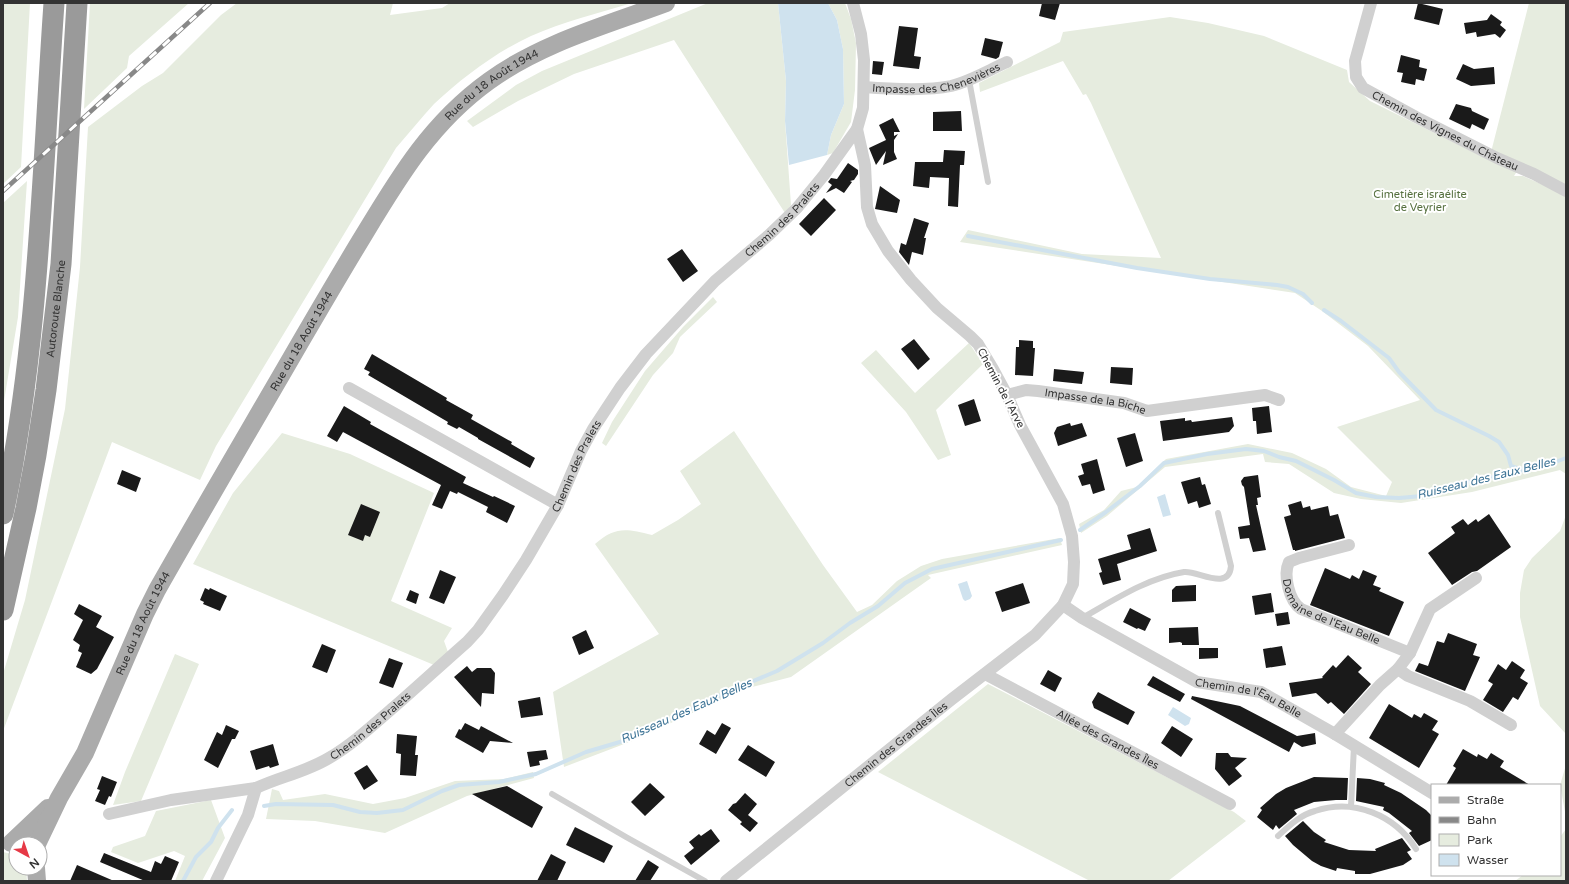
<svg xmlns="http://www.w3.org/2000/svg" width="1569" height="884" viewBox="0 0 1569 884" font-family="'Varela Round',sans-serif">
<rect width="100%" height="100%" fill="#fff"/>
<path fill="#e6ecdf" d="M3,3H30L21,167L3,184Z
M90,3H189L129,56L127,68L84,109Z
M237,3H393L390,15L442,8L450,3H632C598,13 563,22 531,36C496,52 462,78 434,104C421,118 409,133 396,148L216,446L200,480L112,442L3,731V674L25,600L65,409L80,267L88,127L142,86L163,73L221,15Z
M708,3H778L786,81L785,121L791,205L785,213L674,40L574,74L518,101L473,127L467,121L516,85L542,71Z
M828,3H845L851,19L856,43L855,90L851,122L833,153L827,155L831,135L844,104L843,49L837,20Z
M1529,3H1566V185L1522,163L1514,176H1523L1566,195V474L1560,470L1472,492L1401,503L1361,499L1334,493L1289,464L1265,462L1263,454L1165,467L1107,516L1081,533L1079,524L1104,510L1121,491L1137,487L1166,459L1248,444L1292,453L1326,469L1351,487L1386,496L1392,482L1337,427L1420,400L1368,346L1322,311L1295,293L960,242L968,230L1082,254L1161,258L1091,103L1086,94L1083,95L1063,61L980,92L979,83L1060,42L1063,32L1170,17L1208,23L1264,36L1347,70L1349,82L1370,101L1489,160Z
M27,181L18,317L3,407V203Z
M713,297L717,302L680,337L673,353L653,375L606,446L602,443L612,422L645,371L683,327Z
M969,343L983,364L936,410L951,455L938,460L906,412L861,363L876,350L915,393Z
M734,431L823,565L857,612L872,605L897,581L921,566L942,559L1060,538L1062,545L928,575L931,578L791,677L744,689L632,741L564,767L553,692L659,634L595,544C616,526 626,529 652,535L678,520L701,504L680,471Z
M282,433L350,454L434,493L391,601L452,628L444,641L448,652L434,665L193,564L233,493Z
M1566,515V734L1540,706L1520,617V593L1524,570L1532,558L1560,531Z
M175,654L199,664L141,801L113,805L125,772Z
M988,684L1234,812L1246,821L1168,881H1090L878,772Z
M1566,765V817L1560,785Z
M533,772L534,778L467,796L385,833L315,821L266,819L272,789L279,791L283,800L325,794L373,804L405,798L455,781L504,779Z
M211,800L225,838L202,881H175L185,856L174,851L138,863L111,852L113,847L145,836L156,811Z
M1566,829V881H1515L1523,875H1560V837Z
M3,852L16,855V868H26L27,881H3Z"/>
<path fill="#cfe2ee" d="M778,3H828L837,20L843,49L844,104L831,135L827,155L789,165L785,121L786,81Z
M1165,494L1171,515L1163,517L1157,497Z
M967,581L972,596L970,599L965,601L963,599L958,584Z
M1173,707L1191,718L1189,724L1185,726L1168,715Z"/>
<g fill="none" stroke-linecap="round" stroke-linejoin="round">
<path stroke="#cfe2ee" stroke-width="4" d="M968,236L1137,268L1210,279L1277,285L1288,287L1303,294L1312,303
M1324,310L1341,321L1389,358L1399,372L1436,410L1489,436L1499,442L1508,455L1511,466L1523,470
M1080,530L1106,512L1140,486L1164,463L1207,454L1246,449L1264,451L1279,457L1296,461L1334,480L1356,493L1376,497L1399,498L1422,496L1449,486L1545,466L1566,458
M264,806L276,804L333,805L360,812L377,813L403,810L442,791L459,785L499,782L536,774L586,752L630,739L716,697L777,671L823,643L850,623L878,606L905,583L932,569L1061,540
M183,881L196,857L211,842L218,828L232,810"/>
</g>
<path fill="#1a1a1a" d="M1042,3H1060L1055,20L1039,16Z
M1418,3L1443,9L1439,25L1414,19Z
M1491,14L1502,22L1500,25L1506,30L1500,38L1495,34L1477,37L1476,32L1466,34L1464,23L1487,20Z
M899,26L918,28L914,56L921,57L919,69L893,66Z
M985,38L1003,42L999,57L996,59L981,55Z
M1401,55L1420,60L1419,67L1427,69L1424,81L1416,79L1415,85L1401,82L1403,73L1397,72Z
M873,61L884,62L882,75L872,74Z
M1463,64L1474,69L1494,67L1495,84L1471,86L1456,79Z
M1456,104L1471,108L1472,111L1489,119L1484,130L1472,124L1470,129L1449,119Z
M961,111L962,131H933V112Z
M893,118L900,132H894V136L898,134L894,140V152L897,159L883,165L886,151L876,165L869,148L886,140L879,125Z
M944,150L965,151L964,165H960L958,207L948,206L949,178L930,177L929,188L913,186L915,162H943Z
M848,163L858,170V174L854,180L850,181L852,182L844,193L836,188L826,193L832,185L828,182L831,178L837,179Z
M880,186L900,200L897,213L875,209Z
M824,198L836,210L811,236L799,224Z
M914,218L929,223L924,238H926L923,255L912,252L909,265L899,252L901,243L906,245Z
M682,249L698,271L683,282L667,259Z
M914,339L930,359L918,370L901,349Z
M1019,340L1033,341V348H1035L1033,376L1015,375L1016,347H1019Z
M372,354L447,398L446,400L473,415L471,419L512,442L511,444L535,458L530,468L478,439V438L459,427L457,429L447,424L448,422L368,375L370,372L364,369Z
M1111,367L1133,368L1132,385L1110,383Z
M1054,369L1084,372L1082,384L1053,381Z
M974,399L981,421L965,426L958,405Z
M344,406L371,422L370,424L466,477L463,483L493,497L494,496L515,506L507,523L486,512L488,507L458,492L457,494L450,491L442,509L432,505L441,485L343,432L337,442L327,436Z
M1269,406L1272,432L1257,434L1256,421H1253L1252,408Z
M1232,417L1234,426L1229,432L1163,441L1160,421L1185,418V421L1191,420L1192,422Z
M1070,423L1071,426L1082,423L1087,436L1058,446L1054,433L1057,427Z
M1135,433L1143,461L1126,467L1117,438Z
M1097,459L1105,490L1093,494L1090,484L1082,486L1078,476L1084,474L1081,464Z
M122,470L141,478L136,492L117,484Z
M1258,475L1261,497L1257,498L1258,505H1256L1266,550L1253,552L1249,538L1240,539L1238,527L1250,525L1244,487L1242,485L1241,481L1244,477Z
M1200,477L1202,485L1205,484L1211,504L1199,508L1197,501L1188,504L1181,482Z
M1301,501L1303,508L1310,506L1311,510L1328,506L1330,516L1338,514L1345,538L1295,551V550H1293L1284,517L1291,515L1288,505Z
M361,504L380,512L370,537L365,535L363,541L348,535Z
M1489,514L1511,547L1477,571L1472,572L1452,585L1428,553L1455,533L1451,527L1463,519L1468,525L1476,519L1478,522Z
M1150,528L1157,551L1117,564L1121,580L1103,585L1099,573L1102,572L1098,559L1131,549L1127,535Z
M1325,568L1350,579L1352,575L1359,579L1363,570L1377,576L1373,585L1381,588L1379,591L1404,602L1389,636L1310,605Z
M440,570L456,577L444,604L429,598Z
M1023,583L1030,603L1002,612L995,592Z
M1196,585V601L1172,602V590L1176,586Z
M205,588L209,590L210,588L227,596L220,611L203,604L204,602L200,600Z
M410,590L419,594L416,604L406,600Z
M1271,593L1274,612L1255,615L1252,596Z
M79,604L102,616L96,627L114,637L97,669L91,674L76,667L82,653L78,651L80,645L73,640L83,620L74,614Z
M1130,608L1151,619L1145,631L1138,628L1137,629L1123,622Z
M1288,612L1290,624L1277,626L1275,614Z
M1198,627L1199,645H1182V643L1180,642L1169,643V628Z
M586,630L594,648L579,655L572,637Z
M1448,633L1477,644L1473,655L1480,657L1465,691L1415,671L1419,663L1428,666L1437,641L1444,643Z
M322,644L336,650L327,673L312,667Z
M1282,646L1286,665L1266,668L1263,649Z
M1199,648H1218V658L1199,659Z
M1348,655L1362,668L1358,672L1371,684L1344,714L1331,702L1328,704L1316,693L1292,697L1289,683L1323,678L1322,677L1333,665L1336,668Z
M389,658L403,663L393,688L379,683Z
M1512,661L1525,670L1520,678L1528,683L1518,700L1513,697L1503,712L1483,700L1493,684L1488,681L1498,664L1506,670Z
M467,666L472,672L477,668H491L495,673L494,694L482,693L481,707L454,677Z
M1048,670L1062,678L1055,692L1040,684Z
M1153,676L1185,694L1180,702L1147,685Z
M1098,692L1135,712L1128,725L1094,708L1092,702Z
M1192,696L1240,706L1297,736L1315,733L1316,744L1302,747L1294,742L1289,752L1191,699Z
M540,697L543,715L521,718L518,701Z
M1389,704L1412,718L1414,714L1421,718L1424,713L1438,721L1432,730L1439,734L1419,768L1369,738Z
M465,723L479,730L481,726L513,743L490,741L483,753L455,737L459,729L461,730Z
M722,723L731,728L716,754L699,744L707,730L715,735Z
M226,725L239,731L235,739H232L218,768L204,760L217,732L222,735Z
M1172,726L1193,739L1181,757L1161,743Z
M397,734L417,736L415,755H418L416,776L400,775L401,754L396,753Z
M273,744L279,765L270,768L269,766L256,770L250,751Z
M748,745L775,762L766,777L738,760Z
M1463,749L1477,757L1478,754L1487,759L1491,753L1504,761L1500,767L1530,785H1446L1456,768L1453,766Z
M546,750L548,759L539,761L540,765L530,767L527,752Z
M1216,753H1228L1231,757L1247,758L1235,768L1242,776L1229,786L1215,769Z
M367,765L378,781L364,790L354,773Z
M102,776L117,782L111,797L109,796L105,805L95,801L100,790L97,789Z
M1314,777L1348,778L1347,800H1336L1314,802L1294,810L1297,814L1279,829L1276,825L1273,830L1257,817L1262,810L1260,808L1276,794L1286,788Z
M1357,778L1370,779L1385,783L1384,785L1401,793L1426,810L1432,816V840L1419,846L1409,833L1412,831L1389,813L1383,810L1384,807L1356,801Z
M650,783L665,797L645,816L631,802Z
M507,786L543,807L532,828L472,794Z
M745,793L757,804L748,815L758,823L750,832L740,824L742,822L728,810L733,804L736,803Z
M1303,821L1314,832L1326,840L1324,842L1349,850L1376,851L1375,849L1402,838L1411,850L1407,852L1412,859L1403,865L1370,874H1355V871L1337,868L1336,871L1321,866L1312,861L1293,845L1285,836Z
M575,827L613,846L604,863L566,845Z
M711,829L720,841L691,865L684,856L694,848L689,842L699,834L701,836Z
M104,853L151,872L155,861L161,864L165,856L179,862L171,881H145L100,862Z
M551,854L566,862L557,881H537Z
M648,860L659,867L650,881H635Z
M77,865L114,881H70Z"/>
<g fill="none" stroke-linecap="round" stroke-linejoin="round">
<path stroke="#d0d0d0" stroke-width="6" d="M969,80L988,182
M1082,618C1114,600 1147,578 1184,572C1197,570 1229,592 1231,566L1218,513
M552,794L626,837L705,881
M1351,807L1354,746
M1278,836C1289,826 1300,815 1315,811C1354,798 1395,815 1416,849"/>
<g stroke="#d0d0d0" stroke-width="12">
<path id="s1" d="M1371,3L1355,61L1356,77L1363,88L1416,117L1497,158L1534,174L1566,191"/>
<path id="s2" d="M864,87C889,89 927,91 951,86C971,81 989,70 1007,62"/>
<path d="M349,388L558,505"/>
<path id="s3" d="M1007,395L1026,390L1038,391L1124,403L1147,411L1265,395L1279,400"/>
<path id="s4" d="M1349,545L1299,558L1289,562C1283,575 1289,601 1301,609L1410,653"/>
<path id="s5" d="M1063,605L1082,618L1197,682L1261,692L1335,734L1432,793"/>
<path d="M1398,669L1408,676L1470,701L1511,725"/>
<path id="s6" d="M985,674L1230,804"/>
<path d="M1335,734L1380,685L1398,669L1410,653L1430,609L1476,578"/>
<path d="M109,814L171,800L256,788"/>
<path id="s7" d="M216,881L248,815L256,788C279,777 306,772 329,758C353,744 373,725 394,707C418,686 442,664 467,642L478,630L503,595L526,560L558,505L581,451L593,429L620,388L646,354L715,281L769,235L797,208L824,175L857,129L863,108L864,60L861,34L853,3"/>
<path id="s8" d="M726,881L952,699L1035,635L1063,605L1073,584L1074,562L1072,536L1063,504L1020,425L1007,395L993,369L978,344L970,336L937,308L911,280L888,251L872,224L867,207L865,165L857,129"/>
</g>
<g stroke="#ababab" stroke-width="18">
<path d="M11,843L48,808"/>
<path id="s9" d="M37,844L59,798L85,753L145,614L157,590C204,507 253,424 301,341C322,305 343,269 365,233C400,175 432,122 489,81C541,43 607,25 666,3"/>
<path d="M36,868L37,881"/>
</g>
<g stroke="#9a9a9a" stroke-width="21">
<path d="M3,514C39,346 42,174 54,3"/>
<path id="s10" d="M3,610L26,508L36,455L46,390L61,264L77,3"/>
</g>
<g stroke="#888" stroke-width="4.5">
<path id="rail" d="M3,191L210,3"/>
</g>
<use href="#rail" stroke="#fff" stroke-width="3" stroke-dasharray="9" stroke-linecap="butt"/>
</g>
<g text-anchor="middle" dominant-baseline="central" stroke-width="4" stroke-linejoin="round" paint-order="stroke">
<g font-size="11" fill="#333" stroke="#fff">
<text stroke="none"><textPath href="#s2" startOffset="74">Impasse des Chenevières</textPath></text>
<text stroke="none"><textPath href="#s9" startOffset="892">Rue du 18 Août 1944</textPath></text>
<text stroke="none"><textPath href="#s1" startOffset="182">Chemin des Vignes du Château</textPath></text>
<text stroke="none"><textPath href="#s7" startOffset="893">Chemin des Pralets</textPath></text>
<text stroke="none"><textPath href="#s10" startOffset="306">Autoroute Blanche</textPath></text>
<text stroke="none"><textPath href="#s9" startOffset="569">Rue du 18 Août 1944</textPath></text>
<text transform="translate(1001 388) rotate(62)">Chemin de l'Arve</text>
<text stroke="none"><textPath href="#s3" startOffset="90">Impasse de la Biche</textPath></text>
<text stroke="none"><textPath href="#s7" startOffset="569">Chemin des Pralets</textPath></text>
<text stroke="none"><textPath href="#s4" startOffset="139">Domaine de l'Eau Belle</textPath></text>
<text stroke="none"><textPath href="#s9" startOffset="245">Rue du 18 Août 1944</textPath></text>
<text stroke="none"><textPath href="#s5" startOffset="209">Chemin de l'Eau Belle</textPath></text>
<text stroke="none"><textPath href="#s7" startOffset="233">Chemin des Pralets</textPath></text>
<text stroke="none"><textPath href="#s6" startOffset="139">Allée des Grandes Îles</textPath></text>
<text stroke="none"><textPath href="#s8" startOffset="218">Chemin des Grandes Îles</textPath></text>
</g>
<g font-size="11" fill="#56703f" stroke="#fff">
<text x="1420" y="194">Cimetière israélite<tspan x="1420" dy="13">de Veyrier</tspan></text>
</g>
<g font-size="12" font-style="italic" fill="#3f7597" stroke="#fff">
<text transform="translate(1486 478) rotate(-14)">Ruisseau des Eaux Belles</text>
<text transform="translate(686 711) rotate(-24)">Ruisseau des Eaux Belles</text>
</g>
</g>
<rect width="1569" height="884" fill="none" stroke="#333333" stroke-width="8"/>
<rect x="1431" y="784" width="130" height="92" fill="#ffffff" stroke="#adadad"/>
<rect x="1439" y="797" width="20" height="6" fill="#ababab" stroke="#adadad"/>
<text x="1467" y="804" font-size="12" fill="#333333">Straße</text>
<rect x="1439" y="817" width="20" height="6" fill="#888888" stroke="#adadad"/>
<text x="1467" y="824" font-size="12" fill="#333333">Bahn</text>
<rect x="1439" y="834" width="20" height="12" fill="#e6ecdf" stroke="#adadad"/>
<text x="1467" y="844" font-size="12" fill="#333333">Park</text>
<rect x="1439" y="854" width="20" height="12" fill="#cfe2ee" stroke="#adadad"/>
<text x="1467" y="864" font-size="12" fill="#333333">Wasser</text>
<g transform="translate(28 856) rotate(140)"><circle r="19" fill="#ffffff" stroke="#adadad"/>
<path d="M0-3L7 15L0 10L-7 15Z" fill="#e63946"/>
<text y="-6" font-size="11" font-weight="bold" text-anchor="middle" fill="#333333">N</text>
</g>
</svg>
